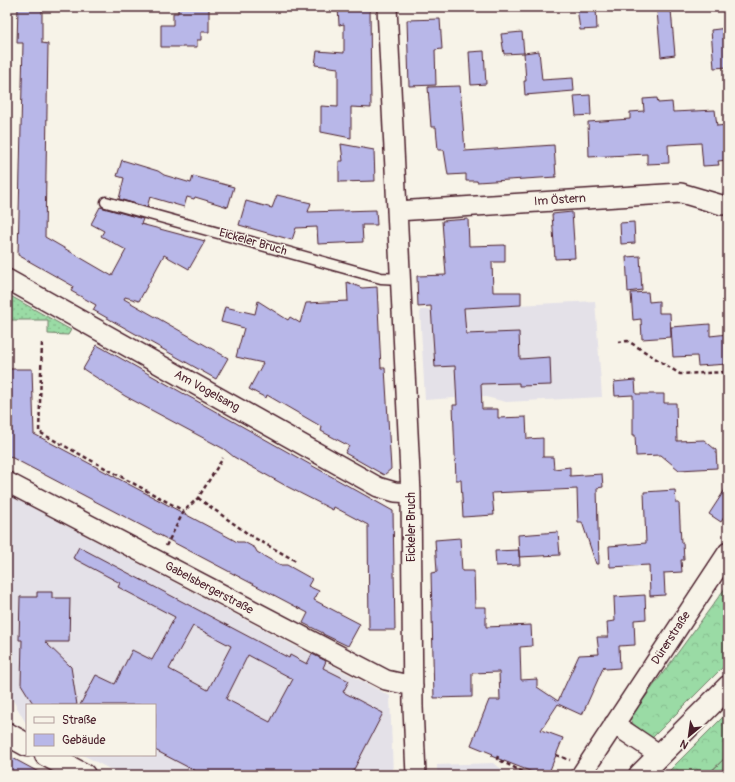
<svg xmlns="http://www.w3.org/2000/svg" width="735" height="782" viewBox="0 0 735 782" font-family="Pangolin,sans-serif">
<defs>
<pattern id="grass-dots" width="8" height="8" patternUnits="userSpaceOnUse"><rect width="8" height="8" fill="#9adba5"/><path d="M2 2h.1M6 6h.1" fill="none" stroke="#86bc8e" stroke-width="1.8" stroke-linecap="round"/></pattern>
<pattern id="forest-crowns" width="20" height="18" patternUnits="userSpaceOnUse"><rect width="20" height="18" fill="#9adba5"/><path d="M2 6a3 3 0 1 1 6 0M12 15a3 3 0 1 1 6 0" fill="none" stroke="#86bc8e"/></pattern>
<pattern id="garden-furrows" width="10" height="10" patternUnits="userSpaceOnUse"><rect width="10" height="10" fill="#9adba5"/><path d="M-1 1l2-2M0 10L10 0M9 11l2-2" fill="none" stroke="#86bc8e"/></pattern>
</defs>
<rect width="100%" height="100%" fill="#f7f3e8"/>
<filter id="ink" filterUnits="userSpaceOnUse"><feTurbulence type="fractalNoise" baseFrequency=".025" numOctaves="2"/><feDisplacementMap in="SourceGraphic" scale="8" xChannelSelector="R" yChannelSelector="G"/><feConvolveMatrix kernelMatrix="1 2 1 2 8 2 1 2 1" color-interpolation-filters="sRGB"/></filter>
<g filter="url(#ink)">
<path fill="#e4e1e8" d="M595,301L602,397L506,402L482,396L425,400L420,310Z
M7,497H12L390,696L393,775H121L83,755H155V705H27V725L7,690Z
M493,763L511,775H437V765Z"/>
<path fill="url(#grass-dots)" stroke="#727d68" d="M7,294L71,330L68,335L48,334V320H7Z"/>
<path fill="url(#forest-crowns)" stroke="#727d68" d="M728,584V662L652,738L633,724L630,718Z
M728,712V755L711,771V775H665Z"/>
<path fill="url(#garden-furrows)" stroke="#727d68" d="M728,755V775H711V772Z"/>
<path fill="#b8b7e8" stroke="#4a1f2b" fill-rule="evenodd" d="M18,7H42V43L48,44L45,237L112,276L126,250L101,236L104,231L91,224L100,207L143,219L141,224L205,241L189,269L164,255L139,301L125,297L124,299L228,358L216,379L93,310L96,305L71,291L73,286L18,255L23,43H17Z
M178,7H209V32H201V40H197V47H161V25H173V13H178Z
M338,7H370L371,108L351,107V138L321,132V106L338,107V68L315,65L317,51L344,53V24L339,25Z
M596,7L597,29L580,30L577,8Z
M671,10L675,55L661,57L657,11Z
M440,19L442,49L435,50L436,85L409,86L407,20Z
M727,28L728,67L714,68L711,30Z
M522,32L524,53L504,54L501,34Z
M484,51L486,84L471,85L469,52Z
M539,51L542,80L573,78L574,91L525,95L524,81H526L524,53Z
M460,86L465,151L554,145L556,177L477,182V181H466V174L448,175L444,150H438L436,127H431L428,87Z
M590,95L591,115L576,116L574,96Z
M657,98L658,103L672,102L673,112L715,110L717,126L728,125V160L718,161L719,165L703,166L701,143L668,145L669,163L647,164V154L589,157L588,122L630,119V112L644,111L643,99Z
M341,144L374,150L375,181L339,182V161H343Z
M122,160L158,171L164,175L191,183L193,176L234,187L228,207L195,197L194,199L187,197L184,207L150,197L147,207L119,199L124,178L117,176Z
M277,195L311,203L308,212L376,210L377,225H362L363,242L318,244L317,227L296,228L292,240L239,225L246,201L272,208Z
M572,212L575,258L555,259L552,214Z
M468,219L469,246L505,245V262H492L493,292H521V305L464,308L466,334L519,332L520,359L550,357L551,385L519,386V383L481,384L482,409H498V418L526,417L527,439L543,438V457H553L554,469L570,467V476L602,474L603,487L597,488L599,564H596L582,522H578L577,489L492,493L494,515L463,517L461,480H456L453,405H457L455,366L435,367L431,306L418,307L417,276L446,275L442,221Z
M634,222L635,243L621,244L620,223Z
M640,256L642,290L628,292L626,257Z
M347,282L362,288L377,287L381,368H385L391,469L384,475L345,453L349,446L321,431L322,427L267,395L266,398L249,389L263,363L236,357L244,328L221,322L225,307L255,314L258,301L288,320L290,317L300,323L306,303L348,301Z
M648,292L649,302L659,301V313H670L671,337L642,339L641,319L633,320L631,293Z
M710,324V336L728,334V364L698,366L697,356L673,357L671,327Z
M97,345L393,511L395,630H369L368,525L334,507L333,510L288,487L234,457L224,449L125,396L83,369Z
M7,369H32L34,434L232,539L237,542H244L255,548L257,552L269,559L281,565H287L312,579L308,586L319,591L314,600L360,624L348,646L323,634V633L303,623L308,613L7,455Z
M635,380L636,394H664V403H676L677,441L704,440L716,450L717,468L679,470L661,455L636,456L635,435H633V395L615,396L614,382Z
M728,485V511L721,522L709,514Z
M675,490L676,503H679L681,543H683L684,560H681L682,572L664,573L665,595L650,596L649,565L610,567L609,546L646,543L644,492Z
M558,532L560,555L519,557L518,535Z
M460,538L462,571H474L475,607H486V627L531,625L532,646L520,647L521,680L537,679V687L558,701L579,655L599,654L597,637H608L607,622L615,621L614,597L645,595L646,619L634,620L635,645L619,646L620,668L606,669L604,666L582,715L558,704L541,730L563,738L548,775H540L491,756L493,754L471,745L489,700H500L499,672L472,673V697L434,698L431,573L437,572L435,540Z
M79,547L289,658L290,655L307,664L312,654L326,661L323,668L349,681L343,692L383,713L351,775H203L155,750V705H80L96,675L115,684L132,650L152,660L175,617L118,587L120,583L73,558ZM193,626L231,646L208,690L169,669ZM248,655L293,679L270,722L226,699Z
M519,550L520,565L496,566L495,551Z
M37,592H52V598H70L69,642H45L71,667L77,705H34L21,684L22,640H19L20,597H37Z
M7,755L44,775H7Z"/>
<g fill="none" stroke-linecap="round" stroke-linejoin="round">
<g stroke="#4a1f2b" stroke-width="13">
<path id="service" d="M106,202L381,278L400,279"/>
</g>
<g stroke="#4a1f2b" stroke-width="22">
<path id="minor" d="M387,7L411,493L413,707L416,775
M397,211L681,193L722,205
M7,279L378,487L395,492L411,493
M7,482L386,680L413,686
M614,724L660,755
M581,775L728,552"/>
</g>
<g stroke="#4a1f2b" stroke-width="25">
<path id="tertiary" d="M7,734L27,745
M46,755L84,775
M640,775L728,687"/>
</g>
<path stroke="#4a1f2b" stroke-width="2.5" stroke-dasharray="4 3" stroke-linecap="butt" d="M618,342L628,341L680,374L728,372
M42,343L39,432L184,511
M198,498L251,536L296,561
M166,546L184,511L198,498L223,458
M556,755L570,760
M498,756L497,759L529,775"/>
<use href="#service" stroke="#f7f3e8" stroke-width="10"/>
<use href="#minor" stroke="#f7f3e8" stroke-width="19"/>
<use href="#tertiary" stroke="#f7f3e8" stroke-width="22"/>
</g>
</g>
<g text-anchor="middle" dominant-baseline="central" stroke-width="3" stroke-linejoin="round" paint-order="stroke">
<g font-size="12" fill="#4a1f2b" stroke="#f7f3e8">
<text transform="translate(560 200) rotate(-4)">Im Östern</text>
<text transform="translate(253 242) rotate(16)">Eickeler Bruch</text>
<text transform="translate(207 391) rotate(29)">Am Vogelsang</text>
<text transform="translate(411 527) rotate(-90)">Eickeler Bruch</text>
<text transform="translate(209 588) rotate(28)">Gabelsbergerstraße</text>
<text transform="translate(671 638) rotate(-57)">Dürerstraße</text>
</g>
</g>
<rect width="735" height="782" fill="none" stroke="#f7f3e8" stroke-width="24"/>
<rect x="12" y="12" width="711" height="758" fill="none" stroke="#4a1f2b" stroke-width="1.5" filter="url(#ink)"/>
<rect x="26" y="704" width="130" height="52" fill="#f7f3e8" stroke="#b29e9c"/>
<rect x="34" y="717" width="20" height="6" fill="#f7f3e8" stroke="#b29e9c"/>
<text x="62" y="724" font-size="12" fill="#4a1f2b">Straße</text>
<rect x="34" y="734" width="20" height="12" fill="#b8b7e8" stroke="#b29e9c"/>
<text x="62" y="744" font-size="12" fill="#4a1f2b">Gebäude</text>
<g transform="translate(689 736) rotate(209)" stroke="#f7f3e8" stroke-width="3" paint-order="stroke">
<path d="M0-3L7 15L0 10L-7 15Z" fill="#4a1f2b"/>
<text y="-6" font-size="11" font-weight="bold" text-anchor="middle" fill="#4a1f2b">N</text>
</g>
</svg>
